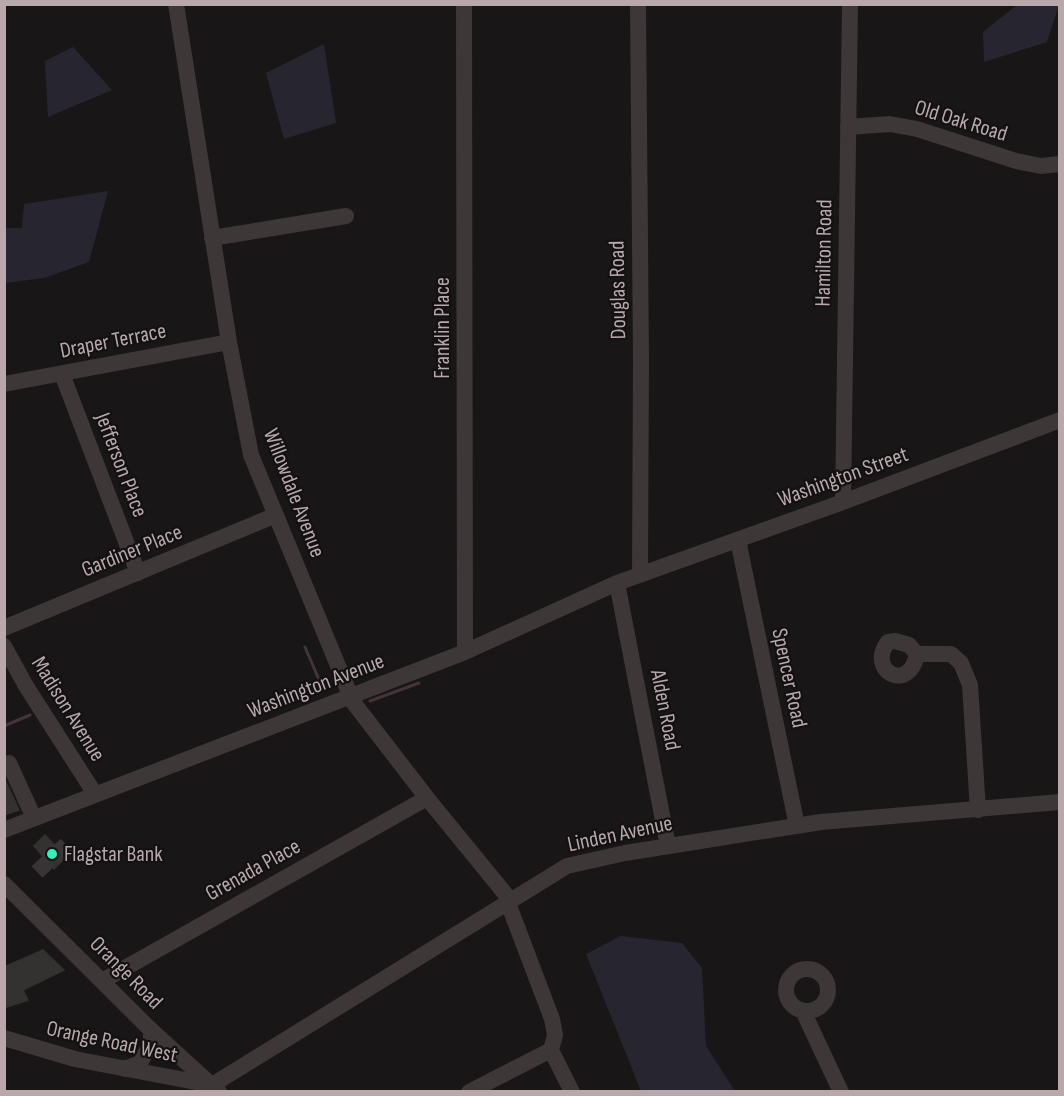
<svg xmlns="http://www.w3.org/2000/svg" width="1064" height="1096" viewBox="0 0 1064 1096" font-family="'Sofia Sans Condensed',sans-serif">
<rect width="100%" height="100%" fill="#181616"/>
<path fill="#272630" d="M1018,4L1059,5L1047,42L984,62L983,32Z
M324,44L336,123L284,139L266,73Z
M73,47L112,90L48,117L45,61Z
M108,191L89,262L44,278L5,283V228H22L24,204Z
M621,936L682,943L702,968L706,1046L735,1091H641L586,954Z"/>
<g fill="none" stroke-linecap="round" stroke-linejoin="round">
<path stroke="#45333c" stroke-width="3" d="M305,647L323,689
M370,701L419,683
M4,726L30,715"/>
</g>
<path fill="#343131" stroke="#343030" stroke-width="1.5" d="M4,782H6L19,810L4,815Z
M45,835L66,857L54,869L34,846Z
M43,950L64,970L23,990L28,1000L4,1008V967Z"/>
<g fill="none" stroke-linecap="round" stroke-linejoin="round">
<path stroke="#383334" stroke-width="16" stroke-dasharray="16 8" stroke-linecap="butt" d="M37,872L71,840"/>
<path stroke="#3d3737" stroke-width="16" d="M176,4L229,342L251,455L353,702L427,798L511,901
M464,4L465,652
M638,4L641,360L640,575
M848,127L890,124L917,129L1016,161L1041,166L1060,164
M212,238L346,216
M62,374L138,573
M4,384L229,342
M843,502L850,4
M738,540L797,826
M617,583L668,846
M4,628L276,515
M895,641L909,645L917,654C909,695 866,670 888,642Z
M4,646L26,686L95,794
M917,654H951L961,663L970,685L978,810
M4,765L9,763L34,818
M4,830L465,652L617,583L843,502L1060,420
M4,884L151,1030L219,1092
M508,903L552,1019L555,1035L551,1050L572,1092
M786 990a21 21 0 1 1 42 0a21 21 0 1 1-42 0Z
M102,981L427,798
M803,1011L841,1092
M4,1038L75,1059L211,1085
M125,1069L140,1063L151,1043V1030
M212,1085L567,866L625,853L821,822L1060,802
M469,1092L551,1050"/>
</g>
<circle fill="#34f1b9" stroke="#131111" stroke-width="2" cx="52" cy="854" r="6"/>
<g text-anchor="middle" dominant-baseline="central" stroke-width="4.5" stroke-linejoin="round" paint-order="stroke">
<g font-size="22" fill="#b8a8ac" stroke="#131111">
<text transform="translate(961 121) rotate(17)">Old Oak Road</text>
<text transform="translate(824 253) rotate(-89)">Hamilton Road</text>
<text transform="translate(618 290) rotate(-91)">Douglas Road</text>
<text transform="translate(442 328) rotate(-90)">Franklin Place</text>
<text transform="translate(113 341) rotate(-11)">Draper Terrace</text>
<text transform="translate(121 465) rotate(69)">Jefferson Place</text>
<text transform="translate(843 477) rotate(-20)">Washington Street</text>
<text transform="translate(294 493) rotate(69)">Willowdale Avenue</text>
<text transform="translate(132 551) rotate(-22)">Gardiner Place</text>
<text transform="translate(789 678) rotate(78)">Spencer Road</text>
<text transform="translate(316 686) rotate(-21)">Washington Avenue</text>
<text transform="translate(68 709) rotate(58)">Madison Avenue</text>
<text transform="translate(665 710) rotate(79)">Alden Road</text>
<text transform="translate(620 834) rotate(-12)">Linden Avenue</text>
<text transform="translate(253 870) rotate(-29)">Grenada Place</text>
<text transform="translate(126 973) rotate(45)">Orange Road</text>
<text transform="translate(112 1042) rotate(12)">Orange Road West</text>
</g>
<g font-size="22" fill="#b8a8ac" stroke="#131111" text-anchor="start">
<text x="64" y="854">Flagstar Bank</text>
</g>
</g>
<rect width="1064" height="1096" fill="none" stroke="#b8a8ac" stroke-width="12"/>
</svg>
